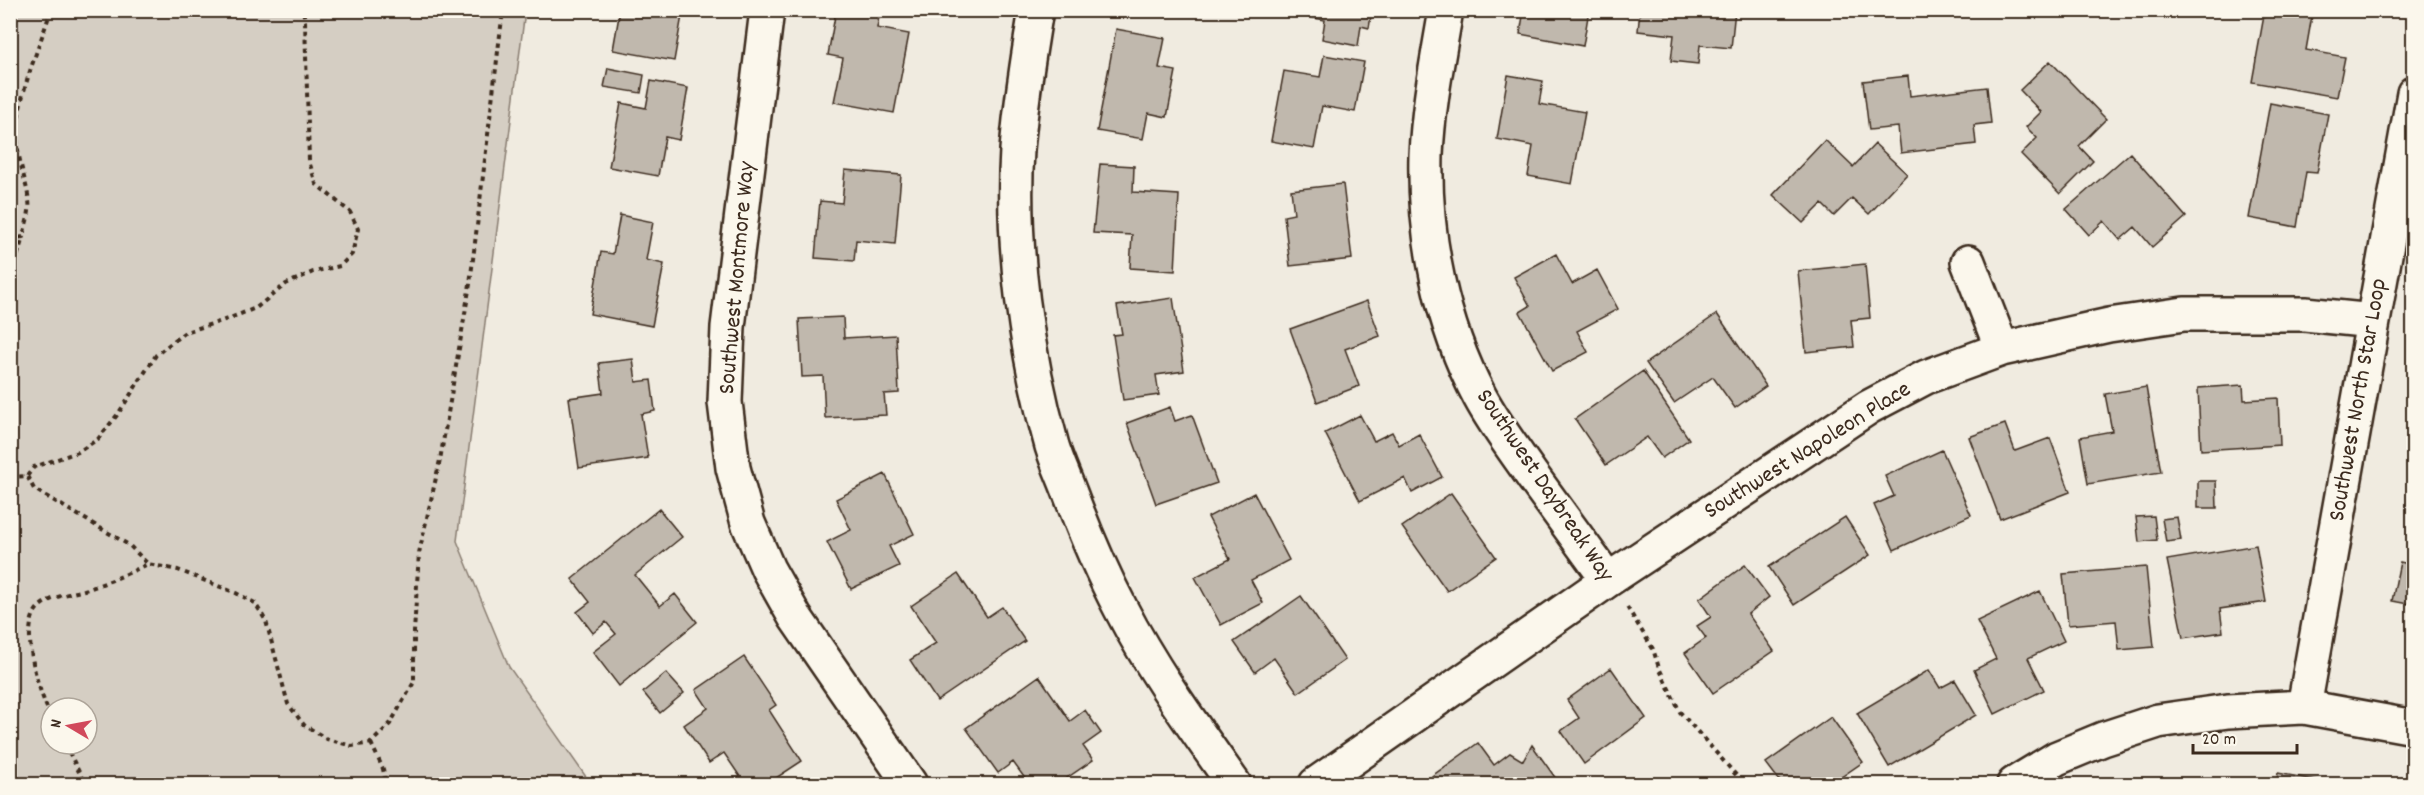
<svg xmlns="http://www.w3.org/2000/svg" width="2424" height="795" viewBox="0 0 2424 795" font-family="Dekko,sans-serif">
<rect width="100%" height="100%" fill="#f0ebe0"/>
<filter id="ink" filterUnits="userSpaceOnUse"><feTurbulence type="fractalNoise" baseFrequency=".0167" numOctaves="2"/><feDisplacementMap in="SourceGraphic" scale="12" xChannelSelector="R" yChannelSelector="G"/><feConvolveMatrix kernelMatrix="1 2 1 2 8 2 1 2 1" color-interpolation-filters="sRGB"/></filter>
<g filter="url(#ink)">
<path fill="#d5cec3" stroke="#887c70" stroke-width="1.5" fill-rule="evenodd" d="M10,11H525L457,541L509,667L591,784H11ZM51,708H87V744H51Z"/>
<path fill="#c0b8ad" stroke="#3b2a1e" stroke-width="1.5" d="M620,10H683L674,61L613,50Z
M836,10L880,11L877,28L909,34L894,113L834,102L843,58L828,55Z
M1309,10H1372L1369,28L1361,26L1358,46L1322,39L1325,20L1308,17Z
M1524,10H1589L1583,46L1520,34Z
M1640,10H1735L1731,48L1700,45L1698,64L1671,61L1674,35L1638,31Z
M2265,10H2313L2306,50L2345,57L2337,97L2252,82Z
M1116,29L1165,38L1159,68L1176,71L1167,117L1148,113L1143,139L1097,131Z
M1324,55L1364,62L1355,112L1322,106L1314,149L1271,141L1284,71L1320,77Z
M2050,61L2106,119L2079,146L2093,161L2060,194L2021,154L2037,138L2026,127L2041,112L2020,90Z
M608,68L644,75L641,93L604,87Z
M1508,75L1543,81L1539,104L1585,112L1572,184L1528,176L1533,146L1497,139Z
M1908,76L1910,96L1987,87L1991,123L1974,125L1976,144L1901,153L1898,127L1869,130L1863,81Z
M651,81L688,88L679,140L665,137L658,176L609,167L621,103L646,108Z
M2270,103L2328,114L2317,173L2306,172L2297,227L2249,218Z
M1825,140L1853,167L1875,144L1907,174L1869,214L1852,198L1834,216L1822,204L1803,223L1773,195Z
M2130,153L2186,217L2152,247L2135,227L2120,240L2104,221L2089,235L2066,209Z
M1100,164L1134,166L1133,192L1179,195L1175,271L1130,268L1132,235L1093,233Z
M845,170L901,175L895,244L856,240L854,261L815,258L820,201L842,203Z
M1343,184L1352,259L1290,266L1284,216L1294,214L1291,190Z
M620,215L653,222L646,260L664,264L652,326L590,314L601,252L613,254Z
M1556,254L1572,284L1597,270L1618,309L1577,331L1588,352L1552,371L1520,312L1530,306L1514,277Z
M1865,264L1870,318L1851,320L1854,347L1806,352L1798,271Z
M1173,298L1184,371L1156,375L1159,395L1123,400L1113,335L1122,334L1117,306Z
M1367,301L1380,336L1345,349L1359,386L1317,402L1290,329Z
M1717,314L1766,386L1735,408L1713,377L1674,403L1646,363Z
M843,317L844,338L896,335L899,393L884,394L886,415L825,418L823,376L802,377L799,319Z
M633,359L636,382L651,380L655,411L641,414L648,458L579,468L569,398L603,393L599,363Z
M1643,371L1689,439L1662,458L1647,437L1606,465L1575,419Z
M2243,385L2244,400L2278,398L2280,445L2201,450L2198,388Z
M2146,387L2161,472L2088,484L2080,437L2112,431L2105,394Z
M1170,407L1175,421L1192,415L1217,483L1156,504L1127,423Z
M1360,415L1374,441L1392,432L1399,445L1419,434L1442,477L1412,493L1405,478L1360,501L1325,433Z
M2005,424L2015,451L2050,438L2070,492L2000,519L1969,437Z
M1942,450L1971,515L1894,550L1874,505L1894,496L1885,476Z
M885,474L914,534L889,546L899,566L851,589L827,542L851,530L836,499Z
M2198,481H2216L2217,508H2198Z
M1254,493L1289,560L1251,580L1263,603L1221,625L1195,577L1230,559L1208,517Z
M1451,493L1496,557L1447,591L1402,527Z
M659,509L682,537L635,575L660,606L675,594L697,622L619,686L593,652L616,634L606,622L593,633L577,612L590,602L572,579Z
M2154,516L2157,540L2139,542L2136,517Z
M1845,517L1870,555L1794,605L1769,567Z
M2177,517L2181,540L2166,542L2162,519Z
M2256,545L2266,602L2220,609L2223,632L2183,638L2167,560Z
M2400,562L2414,565V605L2392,601Z
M1745,565L1769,597L1748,614L1774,651L1713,693L1685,653L1706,638L1697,626L1711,617L1699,599Z
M2146,567L2154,647L2119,650L2116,621L2068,625L2063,574Z
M958,574L987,617L1002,607L1025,641L937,701L910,660L936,643L911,606Z
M2040,591L2064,641L2028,658L2044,690L1995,714L1974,670L1996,659L1977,621Z
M1301,596L1345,660L1298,693L1274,658L1255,672L1234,642Z
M2414,628V648L2410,647Z
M744,657L776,705L769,710L802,761L767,784H745L724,753L709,763L684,725L708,708L696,690Z
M1611,668L1646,718L1584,764L1561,731L1579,718L1567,700Z
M1929,670L1940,688L1955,680L1976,715L1889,767L1857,713Z
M666,673L684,693L660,713L643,692Z
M1039,676L1070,721L1085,710L1101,733L1083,746L1093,760L1058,784H1029L1013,762L998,773L966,728Z
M1831,717L1863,762L1831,784H1782L1766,763Z
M1478,743L1494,765L1510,753L1523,761L1532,745L1559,783L1557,784H1438L1432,776Z
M2278,773L2331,783L2330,784H2276Z"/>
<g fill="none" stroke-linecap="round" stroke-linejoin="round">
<g stroke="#3b2a1e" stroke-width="38">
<path id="street" d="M767,10L728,327L725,402L733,468L748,523L768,569L795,617L910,784
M1036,10C1028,57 1021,103 1017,150C1011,246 1026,354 1052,446C1057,462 1064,477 1070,493C1085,533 1101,571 1121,609C1153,671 1194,727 1234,784
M1446,10C1438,58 1428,107 1426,155C1424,237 1441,324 1480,397C1495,425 1515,451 1533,477C1558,511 1583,546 1608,580
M1968,262L2002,349
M2304,707L2414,93
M1316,784L1608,580L1869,407L1926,377L2002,349L2109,325L2184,314H2305L2373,321
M2014,784L2057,758L2103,739L2158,721L2228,711L2304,707L2414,727"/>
</g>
<path stroke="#3b2a1e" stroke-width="4" stroke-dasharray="4.5 4.5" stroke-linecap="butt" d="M10,239L23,237C25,226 31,212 29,201C26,179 17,159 17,136C17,97 39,48 51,10
M10,281L23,237
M27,476L34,467L78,452L98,439L118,414L156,355L185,332L222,321L256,308L286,284L313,272L340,266L352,254L358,229L350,212L316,184L309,161L305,21L303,10
M10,477L27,476L34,489L129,545L148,564L178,570L236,593L255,603L266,621L288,704L304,725L327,739L352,746L371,743L390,724L414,682V632L419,553L440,460L470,284L503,10
M1627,607L1653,649L1659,668L1680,712L1744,784
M51,716C39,694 17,625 40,606C54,595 72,594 88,589C109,582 129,573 148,564
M371,743L383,769L386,784
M65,744L85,784"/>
<use href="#street" stroke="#fbf7ec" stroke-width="33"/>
</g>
</g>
<g text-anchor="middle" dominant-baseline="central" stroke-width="5" stroke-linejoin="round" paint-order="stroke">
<g font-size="24" fill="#3b2a1e" stroke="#fbf7ec">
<text transform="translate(738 278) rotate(-85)">Southwest Montmore Way</text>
<text transform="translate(2359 400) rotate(-80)">Southwest North Star Loop</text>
<text transform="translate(1808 451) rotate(-32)">Southwest Napoleon Place</text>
<text transform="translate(1544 486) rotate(56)">Southwest Daybreak Way</text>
</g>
</g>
<rect width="2424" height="795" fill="none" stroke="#fbf7ec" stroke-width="36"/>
<rect x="18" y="18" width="2388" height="759" fill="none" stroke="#3b2a1e" stroke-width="2" filter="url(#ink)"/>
<g transform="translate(69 726) rotate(280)"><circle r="28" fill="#fbf7ec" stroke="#aea59a" stroke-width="1.5"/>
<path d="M0-4.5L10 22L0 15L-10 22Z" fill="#d1495b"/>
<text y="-9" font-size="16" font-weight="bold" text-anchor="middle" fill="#3b2a1e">N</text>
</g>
<path d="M2193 744v9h104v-9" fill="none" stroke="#3b2a1e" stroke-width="3"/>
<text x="2202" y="744" font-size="18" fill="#3b2a1e" stroke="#fbf7ec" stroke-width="4.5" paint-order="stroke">20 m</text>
</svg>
